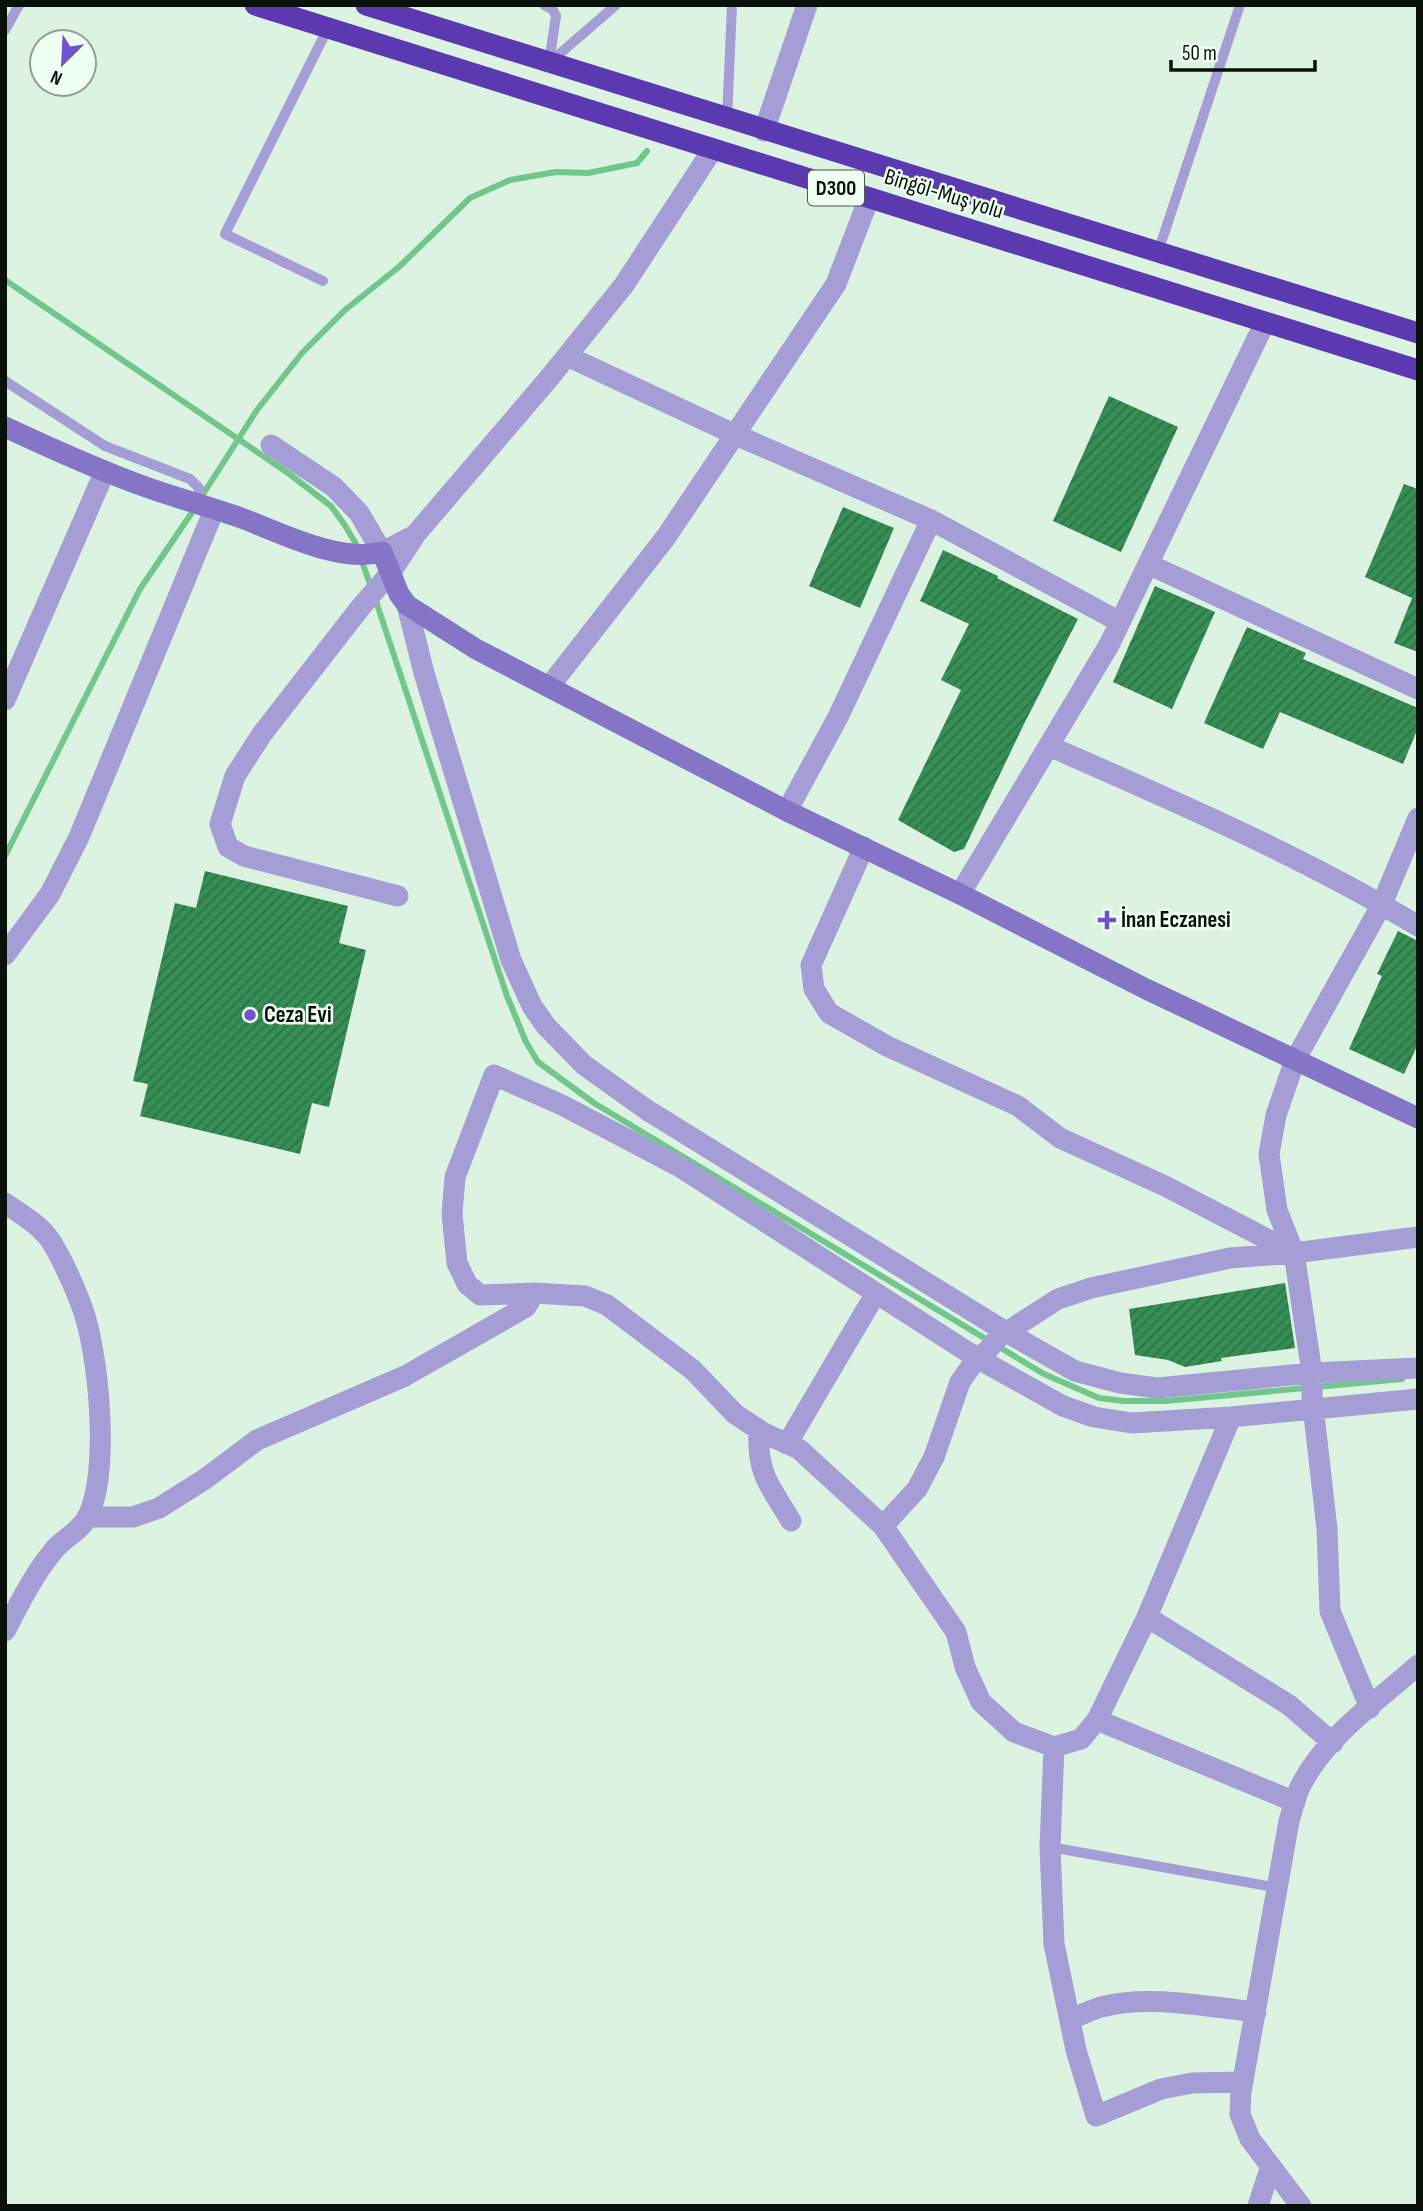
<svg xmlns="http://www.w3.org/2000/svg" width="1423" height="2211" viewBox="0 0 1423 2211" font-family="'Sofia Sans Condensed',sans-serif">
<defs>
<pattern id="building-hatch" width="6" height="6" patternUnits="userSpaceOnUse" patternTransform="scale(1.75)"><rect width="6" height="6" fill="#368d55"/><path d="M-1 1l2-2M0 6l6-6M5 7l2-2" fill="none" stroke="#2c7245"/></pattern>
</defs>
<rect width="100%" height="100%" fill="#dcf3e1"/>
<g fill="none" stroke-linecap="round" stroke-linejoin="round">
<path stroke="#71c68b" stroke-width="6" d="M5,280L288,473L331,506L344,524L355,542L371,587
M200,499L257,410L302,353L345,310L400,266L470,198L510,180L556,172L588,173L637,163L647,151
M375,598L507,996L526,1042L538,1062L594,1103L1044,1374L1099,1398L1124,1401H1166L1402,1379
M5,856L140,589L195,508"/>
</g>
<path fill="url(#building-hatch)" d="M1109,396L1178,427L1121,552L1053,521Z
M1404,484L1418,489V652L1394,643L1412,598L1365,577Z
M843,507L894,528L860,608L809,586Z
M943,550L998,576L997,578L1078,619L1025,722L964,849L954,852L898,820L961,690L941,680L969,624L920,601Z
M1155,586L1215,612L1172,709L1113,682Z
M1247,627L1306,653L1303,659L1418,708V728L1403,764L1280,712L1263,749L1204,723Z
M205,871L348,906L339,943L366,950L329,1107L312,1103L300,1154L140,1116L148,1084L133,1081L175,903L196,908Z
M1398,931L1418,941V1044L1404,1074L1349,1049L1382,976L1377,974Z
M1285,1283L1295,1348L1221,1358L1222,1361L1185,1367L1168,1360L1135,1355L1129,1309Z"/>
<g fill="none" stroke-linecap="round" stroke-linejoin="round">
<path stroke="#a59dd5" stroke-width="10" d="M544,5L553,10L556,16L549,63
M5,30L19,5
M549,63L616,5
M727,119L732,5
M1158,252L1240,5
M323,281L225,234L328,28
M5,381L105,446L190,479L199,488V504
M1050,1847L1279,1888"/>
<path stroke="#a59dd5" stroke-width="21" d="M764,131L807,5
M567,356L736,435L931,520L1120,622
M271,445L334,487L359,513L382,552L415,535L550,377L624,285L713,149
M1148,564L1418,689
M407,605L424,673L511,960L532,1006L546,1026L584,1065L647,1110L1006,1332L1075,1371L1120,1383L1157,1388L1312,1373L1418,1368
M549,687L666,537L836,284L869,198
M5,700L105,471
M1049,746C1174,801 1300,855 1418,926
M787,811L838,717L931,520
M864,847L811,965L814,989L829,1013L887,1046L1018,1106L1060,1138L1165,1186L1294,1253
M960,894L1109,645L1265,322
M398,896L244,856L228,847L220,824L235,776L262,734L360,608L391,572L414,537
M5,955L50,894L79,837L214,510
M5,1203C19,1213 36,1222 47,1236C58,1249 76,1290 82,1307C99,1353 110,1472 88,1516C81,1531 65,1537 54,1550C34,1574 20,1602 5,1631
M534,1293L480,1295L467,1284L457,1263L452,1214L455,1177L494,1075L562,1105L680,1167L977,1358L1063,1406L1094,1417L1132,1423L1231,1417L1418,1399
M759,1430C757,1475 769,1484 791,1521
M787,1444L876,1293
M87,1517H133L159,1508L205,1479L257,1440L405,1376L526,1307L534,1293L585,1296L607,1305L693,1370L735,1414L764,1433L799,1449L883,1526L956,1632L965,1667L981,1702L1014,1732L1054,1747L1081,1739L1097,1720L1147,1617L1231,1417
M883,1526L917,1489L934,1457L960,1382L977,1358L987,1351L999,1337L1058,1299L1091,1288L1230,1258L1294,1253L1418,1237
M1147,1617L1289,1705L1333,1743
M1370,1708L1330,1611L1327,1529L1312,1397V1373L1294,1253L1277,1210L1269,1154L1276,1115L1295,1060L1382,904L1418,818
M1097,1720L1295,1802
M1054,1747L1050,1847L1054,1944L1076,2050L1096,2116L1161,2089L1192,2083L1243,2082
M1070,2019C1081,2015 1091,2010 1101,2007C1150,1994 1207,2007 1256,2012
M1258,2206L1271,2166
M1301,2206L1250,2139L1240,2114L1241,2092L1289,1821C1293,1809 1295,1796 1301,1785C1326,1736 1378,1701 1418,1665"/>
<path stroke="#8475c7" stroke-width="21" d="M5,427C50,448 96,469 143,486C176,498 211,507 244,519C283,534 340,563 382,552L399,594L407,605L476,649L787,811L960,894L1146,989L1418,1118"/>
<path stroke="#5b39b1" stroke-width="21" d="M255,5L1418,370
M366,5L1418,333"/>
</g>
<g fill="#7153cc" stroke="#effef3" stroke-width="2.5">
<path d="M1103.5 909.5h7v7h7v7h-7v7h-7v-7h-7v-7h7z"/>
<circle cx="250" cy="1015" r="7"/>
</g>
<g text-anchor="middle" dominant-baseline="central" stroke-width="5" stroke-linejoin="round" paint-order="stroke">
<rect fill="#effef3" stroke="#4e5851" stroke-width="2" x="808" y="170.5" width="56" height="35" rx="5"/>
<g font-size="21" font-weight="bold" fill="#09110b">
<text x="836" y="188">D300</text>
</g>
<g font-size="23" fill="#09110b" stroke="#effef3">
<text transform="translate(944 194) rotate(17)">Bingöl-Muş yolu</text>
</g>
<g font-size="23" font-weight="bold" fill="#09110b" stroke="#effef3" text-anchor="start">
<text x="1121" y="920">İnan Eczanesi</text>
<text x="264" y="1015">Ceza Evi</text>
</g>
</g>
<rect width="1423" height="2211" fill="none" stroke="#09110b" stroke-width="14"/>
<g transform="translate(63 63) rotate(204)"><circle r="33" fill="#effef3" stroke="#939f96" stroke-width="2"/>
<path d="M0-5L12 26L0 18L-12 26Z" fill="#7153cc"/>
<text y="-10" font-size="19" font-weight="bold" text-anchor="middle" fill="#09110b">N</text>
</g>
<path d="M1171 60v10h144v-10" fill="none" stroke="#09110b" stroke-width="3.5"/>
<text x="1182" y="60" font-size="21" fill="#09110b" stroke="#effef3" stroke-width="5" paint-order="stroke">50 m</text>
</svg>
